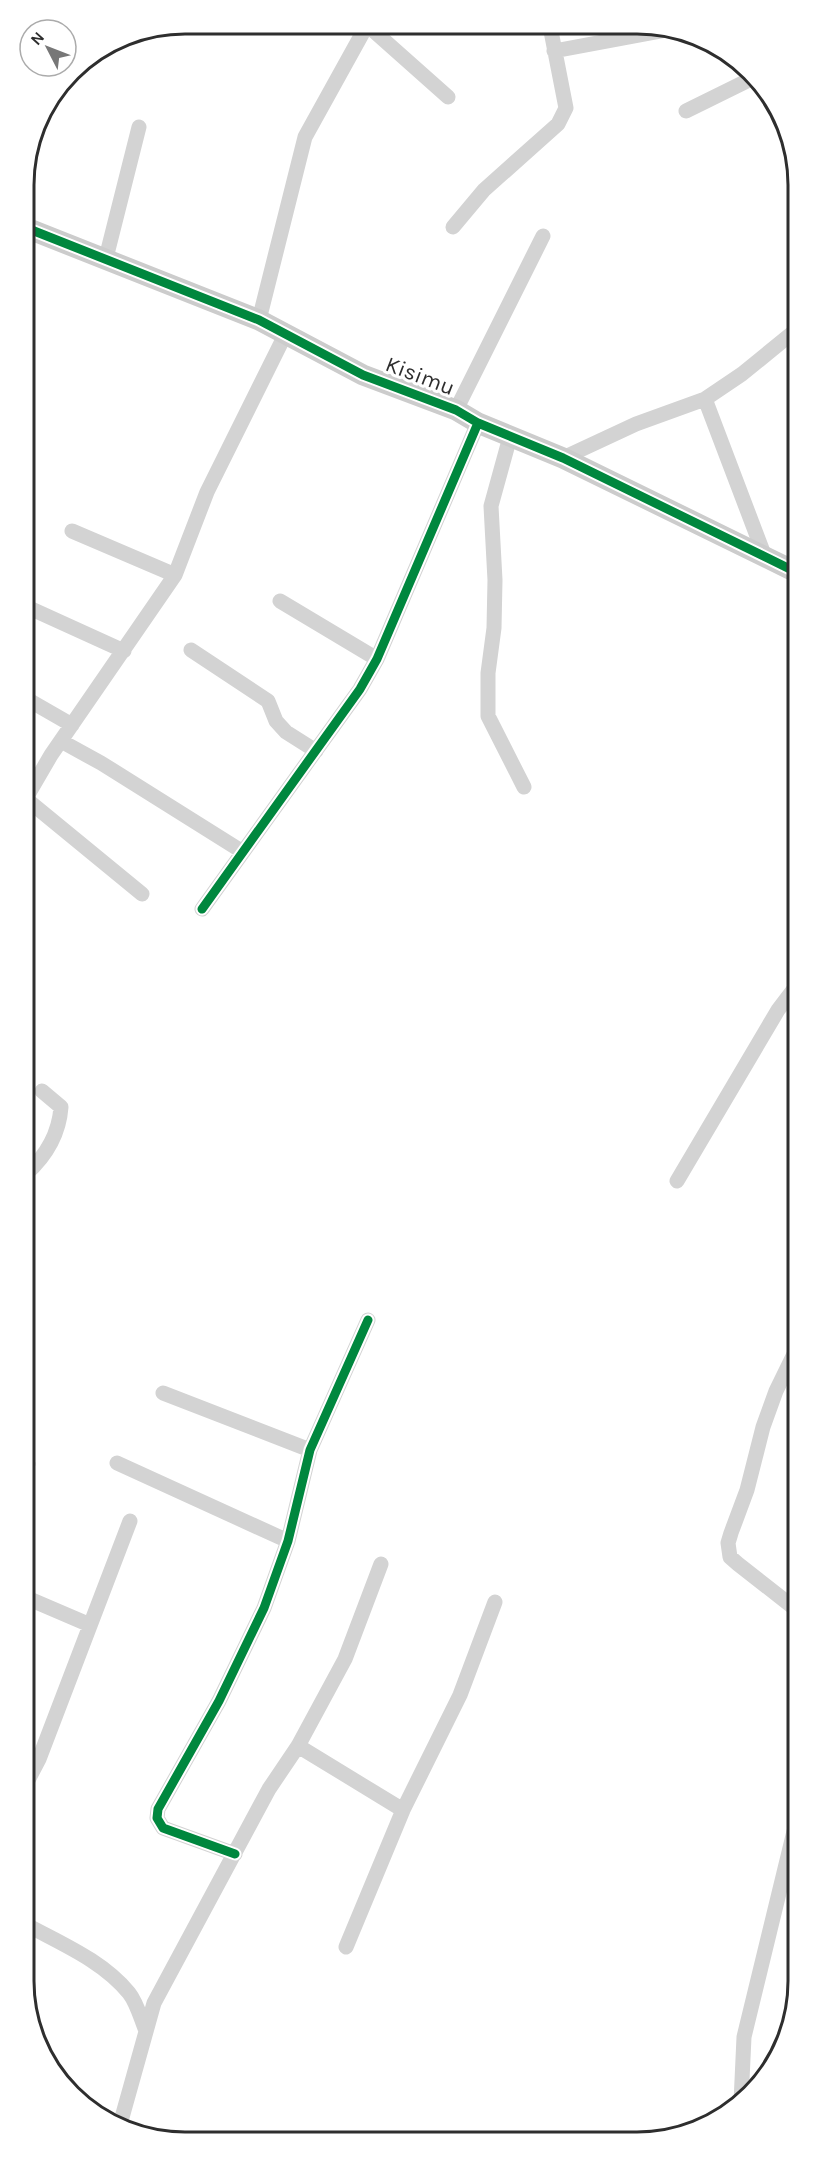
<svg xmlns="http://www.w3.org/2000/svg" width="823" height="2166" viewBox="0 0 823 2166" font-family="Karla,sans-serif">
<rect width="100%" height="100%" fill="#fff"/>
<g fill="none" stroke-linecap="round" stroke-linejoin="round">
<path stroke="#d3d3d3" stroke-width="15" d="M367,25L448,97
M554,51L672,29
M686,111L755,77
M453,227L484,190L558,124L566,108L550,26
M106,258L139,127
M259,320L305,137L367,25
M705,399L765,557
M456,410L543,236
M510,437L491,506L495,580L494,628L488,673V716L524,787
M563,458L636,424L705,399L742,374L796,330
M72,531L175,575
M280,601L377,659
M25,606L124,651
M191,650L268,701L276,721L286,732L316,751
M25,698L72,725
M61,741L101,763L243,852
M25,798L142,894
M26,798L51,755L175,575L207,492L286,333
M202,909L360,689L377,659L478,423
M26,1174C46,1156 59,1135 61,1107L42,1091
M677,1181L778,1010L797,985
M798,1346L776,1391L763,1427L747,1490L731,1533L728,1543L730,1557L738,1564L798,1611
M163,1393L310,1450
M117,1463L288,1541
M26,1467L28,1464
M27,1598L90,1625
M298,1746L403,1810
M27,1782L39,1759L130,1521
M235,1854L163,1828L157,1818L158,1809L219,1701L264,1608L288,1541L310,1450L368,1320
M27,1925C62,1944 103,1961 129,1993C137,2003 141,2019 146,2031
M346,1947L403,1810L460,1695L495,1602
M741,2102L744,2037L798,1815
M121,2121L154,2003L269,1789L298,1746L345,1659L381,1564"/>
<path stroke="#ccc" stroke-width="21" d="M24,227L259,320L363,375L456,410L478,423L563,458L796,572"/>
<g stroke="#fff" stroke-width="13">
<path id="cycleway" d="M24,227L259,320L363,375L456,410L478,423L563,458L796,572
M202,909L360,689L377,659L478,423
M235,1854L163,1828L157,1818L158,1809L219,1701L264,1608L288,1541L310,1450L368,1320"/>
</g>
<use href="#cycleway" stroke="#00873e" stroke-width="9"/>
</g>
<g text-anchor="middle" dominant-baseline="central" stroke-width="6" stroke-linejoin="round" paint-order="stroke">
<g font-size="22" fill="#2e2e2e" stroke="#fff">
<text transform="translate(420 376) rotate(21)">Kisimu</text>
</g>
</g>
<path d="M0 0H823V2166H0ZM185 34H637A151 151 0 0 1 788 185V1981A151 151 0 0 1 637 2132H185A151 151 0 0 1 34 1981V185A151 151 0 0 1 185 34Z" fill="#fff" fill-rule="evenodd"/>
<path fill="none" stroke="#2e2e2e" stroke-width="3" d="M185 34H637A151 151 0 0 1 788 185V1981A151 151 0 0 1 637 2132H185A151 151 0 0 1 34 1981V185A151 151 0 0 1 185 34Z"/>
<g transform="translate(48 48) rotate(312)"><circle r="28" fill="#ffffff" stroke="#ababab" stroke-width="1.5"/>
<path d="M0-4.5L10 22L0 15L-10 22Z" fill="#777777"/>
<text y="-9" font-size="16" font-weight="bold" text-anchor="middle" fill="#2e2e2e">N</text>
</g>
</svg>
